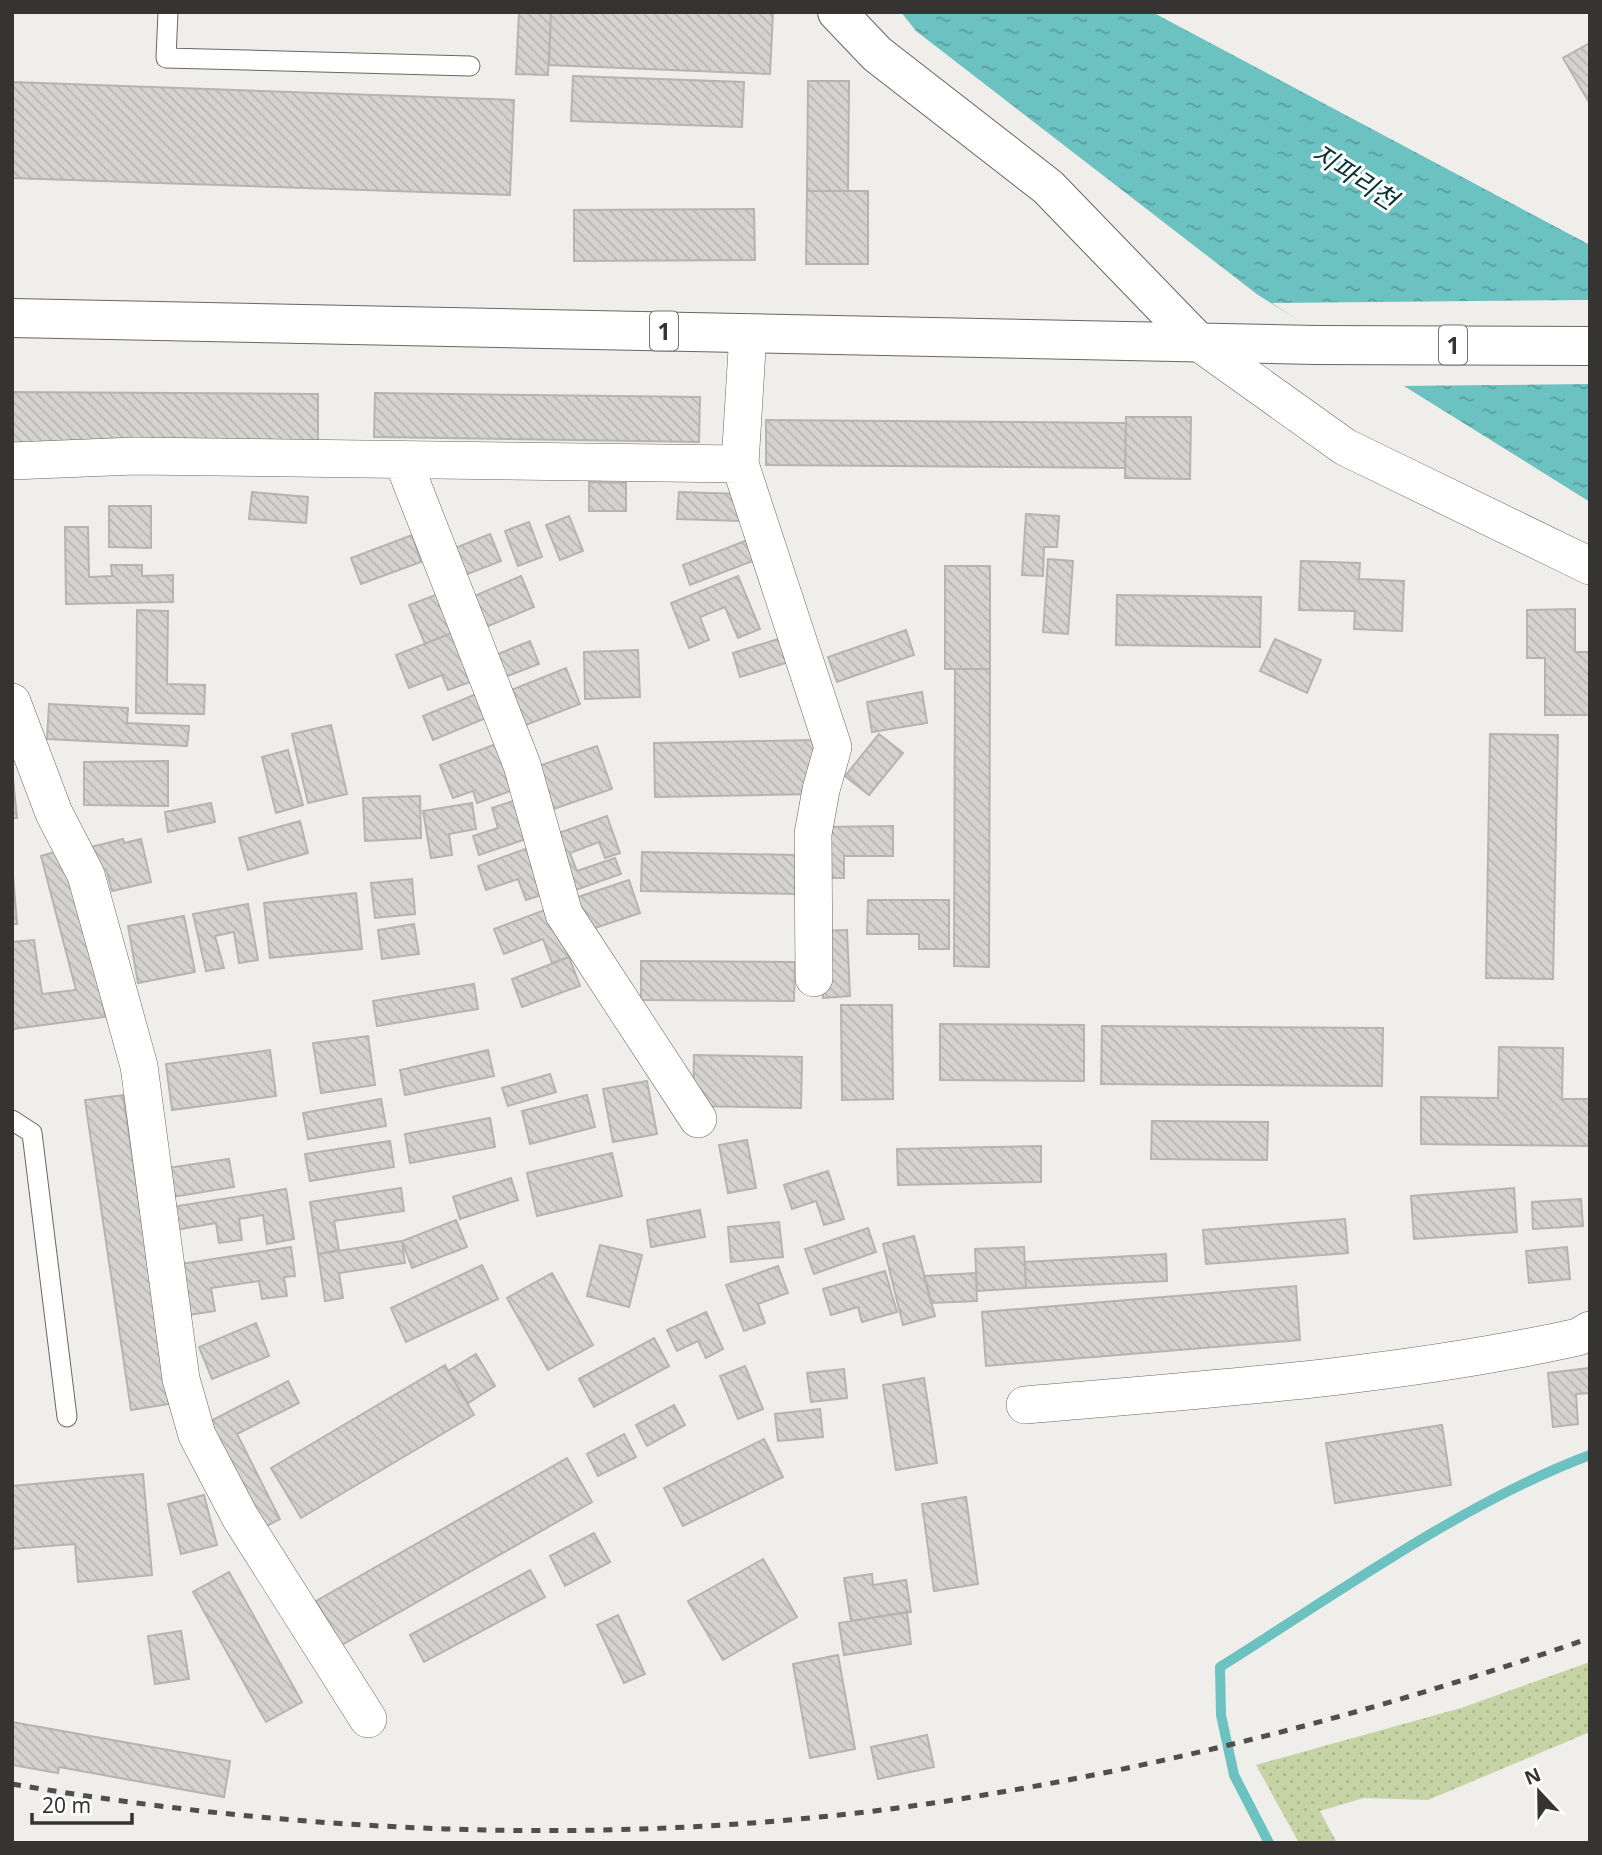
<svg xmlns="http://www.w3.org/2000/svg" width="1602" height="1855" viewBox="0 0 1602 1855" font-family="'Noto Sans','Noto Sans KR',sans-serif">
<defs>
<pattern id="grass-dots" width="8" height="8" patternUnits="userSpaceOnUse" patternTransform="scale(1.75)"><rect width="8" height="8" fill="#c6d4a5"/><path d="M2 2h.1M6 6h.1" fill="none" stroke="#abb78e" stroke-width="1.8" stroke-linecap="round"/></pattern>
<pattern id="water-ripples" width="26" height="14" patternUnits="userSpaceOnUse" patternTransform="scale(1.75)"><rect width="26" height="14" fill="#6cc1c1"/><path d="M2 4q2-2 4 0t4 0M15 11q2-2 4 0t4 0" fill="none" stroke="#5a9e9d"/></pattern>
<pattern id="building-back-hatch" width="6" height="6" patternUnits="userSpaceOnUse" patternTransform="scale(1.75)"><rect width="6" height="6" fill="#d4d3d0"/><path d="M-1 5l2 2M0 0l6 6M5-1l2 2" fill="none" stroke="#b7b6b3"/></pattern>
</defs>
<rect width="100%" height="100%" fill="#efeeeb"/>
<path fill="url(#grass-dots)" d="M1590,1662V1732L1428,1800L1364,1798L1320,1811L1337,1843H1299L1256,1765L1461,1708Z"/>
<path fill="url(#water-ripples)" d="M901,12H1152L1590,245V502L1258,295L916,31Z"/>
<path fill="#efeeeb" d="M1590,300V384L1397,386L1272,303Z"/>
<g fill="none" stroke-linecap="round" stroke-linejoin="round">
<path stroke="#6cc1c1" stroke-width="10" d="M1269,1843L1234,1775L1221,1715L1220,1667C1337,1594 1462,1503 1590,1455"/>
</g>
<path fill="url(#building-back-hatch)" stroke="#b5b4b1" stroke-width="2" d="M519,12H551L548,75L516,74Z
M551,12H773L770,74L549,65Z
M1590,43V104L1563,58Z
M573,76L744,82L742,127L571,121Z
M808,81H849L848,191H807Z
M12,82L514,100L510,195L12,178Z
M807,191H868V264H806Z
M754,209L755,260L574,261V210Z
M12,392L318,394V445L12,443Z
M375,393L700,397L699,442L374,437Z
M1126,417H1191L1190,479L1125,478Z
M766,420L1126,423L1125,468L766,465Z
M589,482L626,483V511H589Z
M252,492L308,497L306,523L249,519Z
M679,492L742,494L741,521L677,519Z
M109,506H151V548L109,547Z
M1026,514L1059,516L1057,547H1044L1043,576L1022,575Z
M569,516L583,551L560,560L546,525Z
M529,522L542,557L518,566L505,531Z
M65,527H88L89,577L112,576L111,565H142V576L173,575V602L66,604Z
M490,534L501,561L460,577L450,550Z
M412,535L421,562L361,584L351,558Z
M750,539L758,559L690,585L683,565Z
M1048,559L1073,561L1068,634L1043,632Z
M1301,561L1360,563L1359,579L1404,581L1402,631L1354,629L1355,611L1299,610Z
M945,566H990V669H945Z
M521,576L534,607L479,630L465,600Z
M738,576L760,629L738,638L725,607L700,617L709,640L689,648L671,603Z
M438,594L454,632L425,644L409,605Z
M1117,595L1261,597L1260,647L1116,645Z
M1575,609V652H1590V715H1545V658H1527V610Z
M137,610L168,611L167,684L205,685L204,714L136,713Z
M906,630L914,655L837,682L828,657Z
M454,632L473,681L448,690L442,675L409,688L396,655Z
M788,636L795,660L740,677L733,653Z
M1275,639L1321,660L1307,693L1260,671Z
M530,641L539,664L497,680L488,658Z
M638,650L640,697L585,699L584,652Z
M566,668L580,704L518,728L504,693Z
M955,669H990L989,967L954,966Z
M922,692L927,723L872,732L867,702Z
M476,694L486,718L433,740L423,716Z
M49,704L128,708L127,723L189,726L187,746L47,739Z
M331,725L347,794L308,803L292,734Z
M879,734L903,753L869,795L845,776Z
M1490,734L1558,735L1553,979L1486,978Z
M814,740L815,794L655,797L654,743Z
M496,744L513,790L477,803L473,791L453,798L440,765Z
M597,746L612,789L542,813L527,770Z
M288,750L303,805L276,813L262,757Z
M168,761V806L84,805V762Z
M12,769L17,818H12Z
M420,796L421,838L365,841L363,798Z
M519,799L532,837L479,855L473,836L498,828L492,808Z
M211,803L215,822L168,832L165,812Z
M472,803L476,829L449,834L452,855L431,858L423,811Z
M607,816L620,853L605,858L599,842L570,853L577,871L615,858L621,874L567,893L547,837Z
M300,821L308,853L248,870L239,838Z
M893,826V856H844V878H819L820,827Z
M123,839L124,843L141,839L151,882L112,891L106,869L93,872L87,848Z
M531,847L547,893L526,900L518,879L486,890L478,866Z
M65,849L101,986L105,1017L12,1029V942L34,940L42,994L76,990L41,856Z
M642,852L796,855L795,894L641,891Z
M12,863L17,924H12Z
M412,879L415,914L375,918L371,883Z
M629,880L640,913L580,933L569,900Z
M356,893L362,949L270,958L264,903Z
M868,900H949V949H919V934H867Z
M248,904L258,960L239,963L234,932L215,936L224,968L206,971L193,914Z
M550,908L569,957L552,963L543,939L504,954L494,929Z
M184,916L195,972L138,983L128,926Z
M414,924L419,954L382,959L378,930Z
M847,930L850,996L823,998L820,931Z
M569,957L580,986L522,1007L512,979Z
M641,961L795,962L794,1001L641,1000Z
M474,984L478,1009L377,1026L373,1001Z
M841,1005H892L893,1099L842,1100Z
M940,1024L1084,1025V1081L940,1080Z
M1102,1026L1383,1028L1382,1086L1101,1084Z
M368,1036L375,1085L321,1093L313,1043Z
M1499,1047L1563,1048L1562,1099H1590V1146L1421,1144V1097L1498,1098Z
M270,1050L276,1096L172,1110L166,1064Z
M488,1050L494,1076L405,1095L400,1070Z
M694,1055L802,1057L801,1108L693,1106Z
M550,1074L556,1092L508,1106L502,1088Z
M647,1081L657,1134L613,1142L603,1089Z
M123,1095L169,1404L131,1410L85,1100Z
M587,1095L595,1127L530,1144L522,1111Z
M381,1099L386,1126L308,1139L303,1113Z
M490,1118L495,1147L410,1163L405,1134Z
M1152,1121L1268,1122L1267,1160L1151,1159Z
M747,1140L756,1188L728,1193L719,1145Z
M390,1141L394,1167L310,1181L305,1154Z
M1041,1146V1182L898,1185L897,1149Z
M612,1153L622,1196L537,1216L527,1173Z
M229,1159L234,1187L172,1197L167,1168Z
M828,1171L844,1219L824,1225L816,1201L792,1209L784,1185Z
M511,1178L518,1200L460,1219L453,1197Z
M401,1188L404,1211L334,1221L339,1250L318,1254L310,1202Z
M1514,1188L1517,1232L1414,1239L1411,1196Z
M286,1189L294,1239L267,1244L263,1215L239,1219L242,1240L219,1243L216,1223L175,1230L171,1207Z
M1581,1199L1583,1226L1533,1229L1532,1202Z
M700,1210L705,1237L651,1247L647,1220Z
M1345,1219L1348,1253L1206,1264L1203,1230Z
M456,1220L467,1247L412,1268L402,1241Z
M779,1222L783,1257L731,1262L728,1227Z
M868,1228L876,1252L814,1274L805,1249Z
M914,1236L935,1316L903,1325L883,1244Z
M402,1241L405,1263L339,1273L343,1298L325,1301L318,1254Z
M600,1245L642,1255L629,1307L587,1296Z
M291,1247L295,1276L284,1277L287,1296L262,1299L259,1281L211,1288L215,1311L182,1316L174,1265Z
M1024,1247L1026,1288L977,1291L975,1249Z
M1567,1247L1570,1279L1529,1283L1526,1251Z
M1166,1254L1167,1281L1026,1288L1025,1262Z
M482,1265L498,1299L406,1342L391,1308Z
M778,1266L788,1293L758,1304L765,1323L744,1331L726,1285Z
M885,1271L897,1312L862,1322L858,1307L831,1315L823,1289Z
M552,1273L593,1345L548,1370L507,1298Z
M976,1273L977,1301L931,1303L924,1276Z
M1296,1286L1300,1340L986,1366L982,1312Z
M706,1312L723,1349L706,1358L698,1341L677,1351L667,1330Z
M256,1323L269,1356L212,1379L199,1347Z
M654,1338L669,1366L594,1407L579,1379Z
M476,1354L495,1386L468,1403L448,1371Z
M445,1365L474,1415L301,1518L271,1468Z
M745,1366L763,1409L738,1419L720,1376Z
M1590,1368V1393L1576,1394L1578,1424L1553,1427L1548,1373Z
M844,1369L847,1398L811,1402L807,1373Z
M924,1378L937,1463L896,1470L883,1385Z
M288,1381L299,1403L237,1434L280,1519L255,1532L201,1426Z
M674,1405L685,1425L647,1446L636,1425Z
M820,1409L823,1437L778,1441L775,1414Z
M1442,1425L1451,1485L1335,1503L1326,1443Z
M624,1434L636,1457L598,1476L587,1454Z
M764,1439L783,1477L683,1526L664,1488Z
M567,1458L592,1502L342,1645L316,1601Z
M143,1474L152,1575L78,1582L75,1544L12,1549V1486Z
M204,1495L217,1545L181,1554L168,1504Z
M966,1497L978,1584L934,1591L922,1504Z
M594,1533L610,1562L565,1586L550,1556Z
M763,1559L797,1617L723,1660L688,1601Z
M530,1570L545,1597L424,1662L410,1635Z
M229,1572L302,1702L266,1722L193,1592Z
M872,1574L873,1585L906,1580L911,1612L851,1621L844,1578Z
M907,1612L911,1644L844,1655L839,1623Z
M618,1615L645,1674L624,1683L597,1625Z
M181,1631L189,1679L155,1684L148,1636Z
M838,1655L855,1749L810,1758L793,1664Z
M12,1722L230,1761L224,1797L59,1767L58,1773L12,1765Z
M927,1735L934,1767L878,1779L871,1747Z"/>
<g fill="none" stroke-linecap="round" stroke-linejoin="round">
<g stroke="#676663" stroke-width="21">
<path id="service" d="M168,12L166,58L470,66
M12,1120L32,1133L67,1417"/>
</g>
<g stroke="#676663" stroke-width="38">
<path id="minor" d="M748,333L740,464L833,747L821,790L813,834L814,978
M1198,342L1345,447L1590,566
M12,461L135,456L740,464
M403,461L522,765L564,914L698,1119
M12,702L54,813L86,875L139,1066L181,1379L197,1435L240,1517L368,1719
M1025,1405C1210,1389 1397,1377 1578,1337L1590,1330"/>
</g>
<g stroke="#676663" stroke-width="40">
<path id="tertiary" d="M837,12L877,54L1048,187L1198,342"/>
</g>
<g stroke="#676663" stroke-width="40">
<path id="primary" d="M12,318L1316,345L1590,346"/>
</g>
<use href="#service" stroke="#fff" stroke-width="19"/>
<use href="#minor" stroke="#fff" stroke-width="37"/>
<use href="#tertiary" stroke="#fff" stroke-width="38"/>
<use href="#primary" stroke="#fff" stroke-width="38"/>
<path stroke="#504f4e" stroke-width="5" stroke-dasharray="9 9" stroke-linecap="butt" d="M12,1784C333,1839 668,1849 990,1794C1194,1760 1395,1706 1590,1638"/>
</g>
<g text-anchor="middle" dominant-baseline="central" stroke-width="6" stroke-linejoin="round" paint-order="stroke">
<g fill="#fff" stroke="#727170" stroke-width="2">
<rect x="650" y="311.5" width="28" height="39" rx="5"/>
<rect x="1439" y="325.5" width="28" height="39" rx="5"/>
</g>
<g font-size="23" font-weight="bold" fill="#353433">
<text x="664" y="331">1</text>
<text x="1453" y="345">1</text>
</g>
<g font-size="26" font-style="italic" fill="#073233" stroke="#fff">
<text transform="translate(1355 176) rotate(33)">지파리천</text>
</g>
</g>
<rect width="1602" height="1855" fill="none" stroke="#353433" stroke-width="28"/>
<g transform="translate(1539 1792) rotate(338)" stroke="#ffffff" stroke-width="5" paint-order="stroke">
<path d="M0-5L12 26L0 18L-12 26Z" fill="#353433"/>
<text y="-10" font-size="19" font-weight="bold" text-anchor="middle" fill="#353433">N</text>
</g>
<path d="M32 1813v10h100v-10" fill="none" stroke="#353433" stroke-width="3.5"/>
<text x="42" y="1813" font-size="21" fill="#353433" stroke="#ffffff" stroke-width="5" paint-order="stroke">20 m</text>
</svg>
